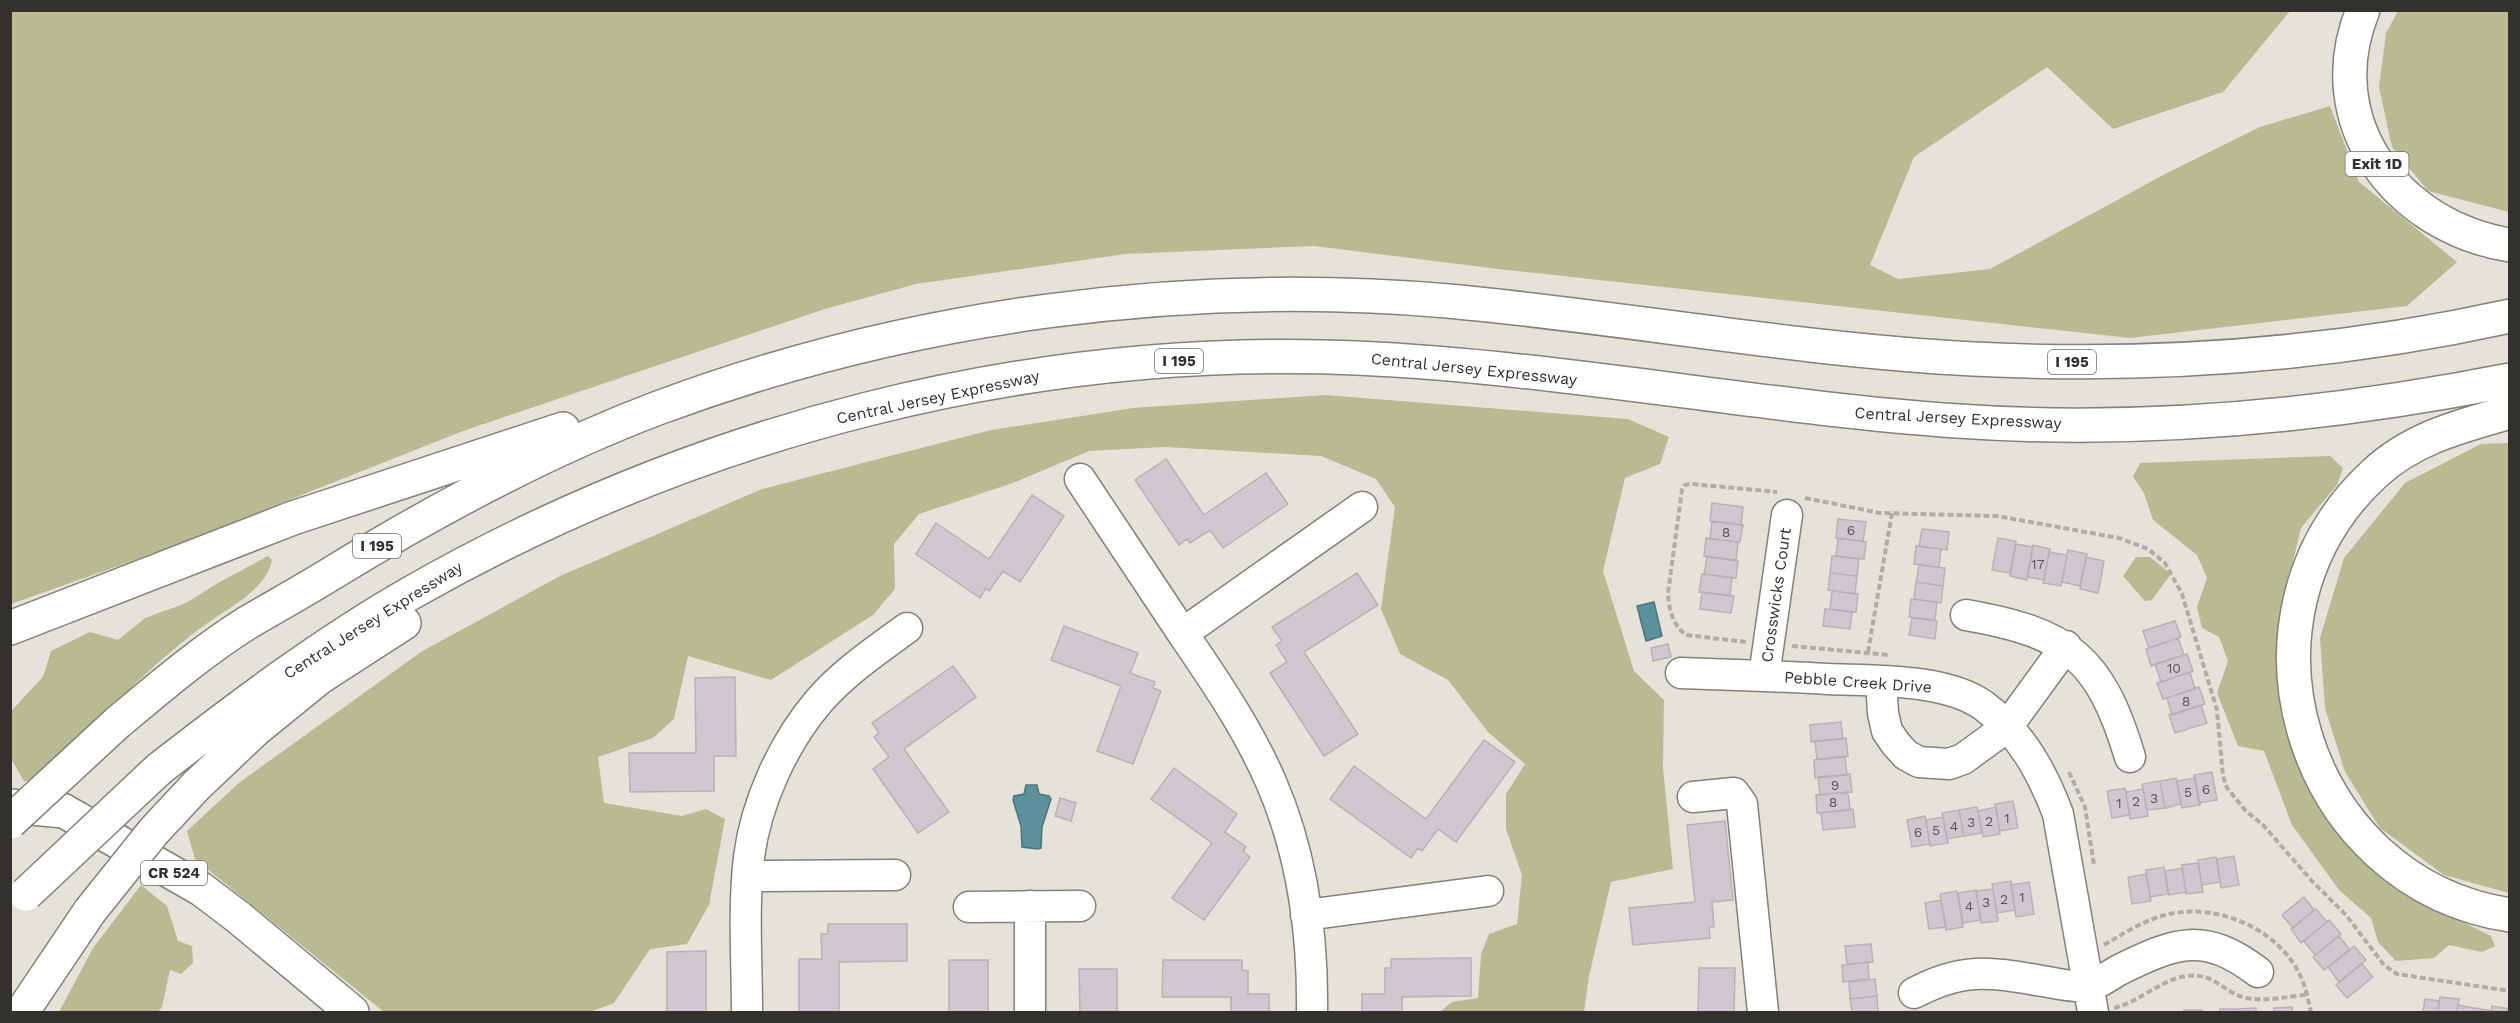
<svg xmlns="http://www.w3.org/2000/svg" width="2520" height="1023" viewBox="0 0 2520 1023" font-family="'Work Sans',sans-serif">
<rect width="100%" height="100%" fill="#e5e3d9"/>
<path fill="#b8bb91" d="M10,11H2290L2223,92L2113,129L2047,67L1914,157L1870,265L1898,279L1990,269L2167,173L2260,127L2330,106L2359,182L2457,262L2407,306L2130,338L1498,269L1314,246L1125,254L916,284L825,309L463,431L163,550L11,604Z
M2398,11H2509V212L2428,191L2392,147L2379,87L2386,33Z
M1325,395L1628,419L1669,437L1660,464L1625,478L1603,571L1634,671L1664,700L1663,767L1673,869L1611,882L1589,976L1584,1012H1440L1452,1002L1478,998L1481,954L1489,934L1517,924L1522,875L1506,829V794L1525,764L1488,732L1448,680L1400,654L1381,609L1395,507L1376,479L1321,456L1165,447L1089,451L1013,483L919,514L894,544L895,589L873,615L771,680L688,656L674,719L653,738L598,757L604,803L682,816L706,809L725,819L709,905L687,944L650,949L614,1003L590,1012H384L195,859L187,831L240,782L421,652L560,576L762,489L991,430L1133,408Z
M2509,443V893L2444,875L2380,828L2345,772L2325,708L2320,638L2344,558L2405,483L2481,444Z
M2330,456L2343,468L2337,485L2301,528L2282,607L2279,696L2302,771L2343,841L2403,892L2491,936L2495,946L2482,952L2449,945L2434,958L2396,961L2378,942L2371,918L2339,890L2292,825L2264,751L2238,746L2217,693L2228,661L2219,637L2202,628L2197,607L2207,578L2197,555L2153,520L2144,493L2133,477L2140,463Z
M268,556L272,560C267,588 233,605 212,620C146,666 93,727 37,783L24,781L11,759V711L43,677L51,651L90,632L118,640L145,618L186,603L218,583Z
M2136,557H2150L2171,574L2152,600L2145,601L2123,576Z
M141,885L167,906L178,941L192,946L193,963L181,974L170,970L162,1007L158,1012H59L93,948Z"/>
<path fill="#5a919a" stroke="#4e7479" stroke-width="1.5" d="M1654,602L1662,636L1646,641L1637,606Z
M1026,785H1037L1039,794L1049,796L1051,799L1042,827L1041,848L1038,849L1022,847L1021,826L1013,800L1014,796L1024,794Z"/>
<path fill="#d1c7ce" stroke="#bab0b6" stroke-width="1.5" d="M1166,459L1204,515L1266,473L1288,504L1223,548L1210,530L1190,543L1187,539L1179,545L1135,480Z
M1032,495L1064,516L1020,582L1003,571L989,591L986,588L980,598L916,554L936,523L989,559Z
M1712,503L1743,507L1741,525L1710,521Z
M1838,519L1866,522L1863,541L1836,538Z
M1712,521L1743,525L1740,542L1710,539Z
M1922,529L1949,532L1947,550L1919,546Z
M1706,538L1738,542L1736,560L1704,556Z
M1838,538L1866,542L1864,559L1836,556Z
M1998,538L2016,541L2010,573L1992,570Z
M2016,544L2033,547L2027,580L2010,576Z
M2033,545L2050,549L2044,580L2027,577Z
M1916,546L1941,549L1939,567L1914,564Z
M2068,550L2087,554L2080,586L2062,582Z
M2049,552L2067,555L2061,586L2043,583Z
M1832,556L1859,559L1857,576L1830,573Z
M1707,557L1738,561L1736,578L1704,574Z
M2086,557L2104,561L2098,593L2080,589Z
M1919,565L1945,568L1943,586L1916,582Z
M1357,573L1378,605L1304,652L1358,734L1324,756L1270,673L1287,662L1276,645L1282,641L1272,627Z
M1830,573L1857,576L1855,594L1828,590Z
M1702,574L1732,578L1730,596L1699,592Z
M1916,582L1943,586L1941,603L1914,599Z
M1832,591L1858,594L1856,612L1830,609Z
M1702,592L1734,596L1731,613L1700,609Z
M1911,599L1937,602L1935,620L1909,617Z
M1825,609L1852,612L1850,629L1823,626Z
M1912,618L1937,621L1935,639L1909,635Z
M2175,621L2181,637L2149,648L2143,631Z
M1064,626L1138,653L1130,673L1155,682L1153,688L1161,691L1133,764L1097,751L1121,686L1051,660Z
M2178,638L2184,655L2151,666L2146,649Z
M1668,644L1671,657L1653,661L1651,648Z
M2187,654L2193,671L2161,682L2155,664Z
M953,666L976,697L904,749L949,812L918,833L873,769L889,757L874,737L879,733L872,723Z
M2190,672L2195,689L2163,699L2157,683Z
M735,677L736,756H714V791L630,792L629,753H696L695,678Z
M2199,687L2205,704L2172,715L2167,698Z
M2201,705L2207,723L2175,733L2169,715Z
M1841,722L1843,739L1811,742L1810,725Z
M1846,738L1848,756L1817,759L1815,741Z
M1484,740L1515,762L1456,842L1438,829L1422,851L1418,848L1411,858L1330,799L1354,766L1426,819Z
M1845,757L1847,775L1815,778L1814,760Z
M1174,768L1237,814L1225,832L1246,847L1243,851L1250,857L1204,920L1172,898L1212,843L1151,799Z
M2212,772L2217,800L2199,803L2194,775Z
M1850,774L1852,792L1820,795L1818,777Z
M2176,778L2181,804L2165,808L2160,781Z
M2195,778L2200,805L2182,808L2177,781Z
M2160,781L2165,808L2147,810L2142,784Z
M2125,788L2130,815L2112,818L2107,791Z
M2143,789L2148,816L2130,819L2126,792Z
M1848,792L1850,810L1817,813L1816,795Z
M1060,798L1076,803L1071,821L1055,816Z
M2013,801L2018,828L2000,831L1995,804Z
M1977,807L1982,833L1964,836L1959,810Z
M1996,807L2000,834L1983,837L1978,811Z
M1853,809L1855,827L1823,830L1821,813Z
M1959,810L1964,836L1947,839L1942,813Z
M1925,816L1930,844L1912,847L1907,820Z
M1943,817L1948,843L1930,846L1926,820Z
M1725,821L1733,900L1712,902L1714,927H1709L1710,938L1633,945L1629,908L1695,902L1687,825Z
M2234,856L2239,885L2221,888L2217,859Z
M2216,857L2220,882L2202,885L2198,860Z
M2198,863L2203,892L2186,894L2182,865Z
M2164,867L2168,894L2150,897L2146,870Z
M2182,868L2186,892L2169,895L2165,871Z
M2146,874L2151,901L2132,904L2128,877Z
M2011,881L2015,910L1997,913L1992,884Z
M2029,882L2034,914L2016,917L2011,885Z
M1993,889L1998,921L1981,923L1976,891Z
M1976,890L1981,920L1963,923L1958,893Z
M1957,891L1963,927L1946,930L1940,894Z
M2304,897L2314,910L2293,928L2282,915Z
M1941,900L1946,927L1929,929L1925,903Z
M2316,909L2327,922L2301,943L2291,929Z
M2329,920L2341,934L2315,955L2304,941Z
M828,924H907V961L839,962V1012H799V959H822L821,934H828Z
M2339,936L2350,950L2324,970L2313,957Z
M1871,944L1873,962L1847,964L1845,946Z
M2354,946L2366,960L2339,982L2328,967Z
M706,951V1012H667V952Z
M1471,958V996L1402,997V1012H1362V994H1385V968H1391V959Z
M949,960H988V1012H949Z
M1163,960H1242V970L1248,971V994H1269V1012H1231V997H1162Z
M1868,962L1869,979L1843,982L1842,965Z
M2362,964L2373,977L2347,998L2336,985Z
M1699,968H1735L1734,1012H1698Z
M1079,969H1117V1012H1080Z
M1875,979L1877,996L1850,999L1849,982Z
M1877,996L1878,1012H1852L1850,999Z
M2440,997L2459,999L2457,1012H2438Z
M2425,999L2439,1001L2438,1012H2423Z
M2458,1005L2474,1008V1012H2457Z
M2492,1006L2510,1009V1012H2492Z
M2292,1007V1012H2274V1008Z
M2256,1008V1012H2237V1009Z
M2474,1008L2492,1011V1012H2474Z
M2220,1009H2237V1012H2220Z
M2184,1010H2202L2203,1012H2184Z"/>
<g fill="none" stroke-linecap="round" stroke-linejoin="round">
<g stroke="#838278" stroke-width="33">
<path id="minor" d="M1080,479C1114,531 1149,582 1183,634C1215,681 1248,729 1271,782C1302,853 1313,935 1312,1012
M1966,615C2068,633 2100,657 2130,757
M1183,633L1362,507
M1681,673C1730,675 1779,676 1828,679C1873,681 1946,678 1984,706C2021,733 2042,772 2058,814L2093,1012
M1764,676L1787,515
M1881,681L1883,713L1887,731L1896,744L1906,755L1919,762L1949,764L1963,759L2007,727L2066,646
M1693,797L1734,793L1742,804L1763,1012
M748,876L895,875
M969,907L1080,906
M1306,915L1488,891
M1914,993C1963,967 1989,972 2042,981C2056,983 2073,988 2087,986C2097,985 2110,975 2119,970C2176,942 2204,931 2258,972
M747,1012C747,962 743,908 749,857C756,803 783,743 819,701C844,672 877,650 907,628
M1030,1012V906"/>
</g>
<g stroke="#838278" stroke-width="36">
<path id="major" d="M36,802L64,811L201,889L238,917L352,1012"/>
</g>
<g stroke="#838278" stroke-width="36">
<path id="highway" d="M2363,10C2317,122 2397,227 2510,245
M2510,412C2461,426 2412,438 2374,474C2219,617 2301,883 2510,915
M10,628L293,518L563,429
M117,723C159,688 201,652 247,623C276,606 305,590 334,572C437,509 544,451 658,408C908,315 1183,278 1448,301C1624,317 1797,350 1973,359C2153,368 2333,355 2510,316
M159,769C240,706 322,644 411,593C697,430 1027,344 1357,358C1558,367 1757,407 1958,421C2142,434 2328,416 2510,380
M196,786L255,730L319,678L404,623
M10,806L64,811
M22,1012L90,911"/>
</g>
<path stroke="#afada5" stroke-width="4" stroke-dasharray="6 3" stroke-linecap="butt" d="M1805,498L1880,513L1997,516L2119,538L2148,549L2165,563L2182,594L2217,710L2223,776L2227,788L2246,811L2263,825L2312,881L2346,915L2384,965L2397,974L2510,991
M1746,642L1686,635C1672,624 1669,610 1668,593L1682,490L1685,485L1692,484L1777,492
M1792,646L1889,655
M1868,652L1892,513
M2069,772L2085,807L2094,865
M2104,945C2126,932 2149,917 2175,913C2223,905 2280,931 2301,977C2306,988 2308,1000 2311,1012
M2114,1008C2140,1002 2161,979 2187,976C2215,972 2224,994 2247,998C2265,1002 2289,996 2307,995"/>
<use href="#minor" stroke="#fff" stroke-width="30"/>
<use href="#major" stroke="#fff" stroke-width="33"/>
<use href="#highway" stroke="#fff" stroke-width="33"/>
<g stroke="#838278" stroke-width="36" stroke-linecap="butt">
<path id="highway-bridge" d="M10,822L117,723
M26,894L159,769
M90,911L154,831L196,786"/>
</g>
<use href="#highway-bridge" stroke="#fff" stroke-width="33"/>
</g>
<g text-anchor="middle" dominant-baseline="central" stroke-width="4.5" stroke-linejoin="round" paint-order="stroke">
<g font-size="14" fill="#5a5655">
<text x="1851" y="530">6</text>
<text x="1726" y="532">8</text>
<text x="2038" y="564">17</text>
<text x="2174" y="668">10</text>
<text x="2186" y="701">8</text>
<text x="1835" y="785">9</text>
<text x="2206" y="789">6</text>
<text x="2188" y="792">5</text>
<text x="2154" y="798">3</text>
<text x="2136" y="801">2</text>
<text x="1833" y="802">8</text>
<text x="2119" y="803">1</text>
<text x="2007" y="818">1</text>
<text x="1989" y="821">2</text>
<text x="1971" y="822">3</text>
<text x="1954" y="826">4</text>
<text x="1936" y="830">5</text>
<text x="1918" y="832">6</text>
<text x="2022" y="897">1</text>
<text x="2004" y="899">2</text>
<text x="1986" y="902">3</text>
<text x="1969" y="906">4</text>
</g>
<g fill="#fff" stroke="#706f6c" stroke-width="1.5">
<rect x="2345.5" y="152" width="63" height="24" rx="4.5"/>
<rect x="1155" y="349" width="48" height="24" rx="4.5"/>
<rect x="2048" y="350" width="48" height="24" rx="4.5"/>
<rect x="353" y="534" width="48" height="24" rx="4.5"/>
<rect x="141" y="861" width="66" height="24" rx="4.5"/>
</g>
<g font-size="15" font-weight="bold" fill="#32312d">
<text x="2377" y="164">Exit 1D</text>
<text x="1179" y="361">I 195</text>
<text x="2072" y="362">I 195</text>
<text x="377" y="546">I 195</text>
<text x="174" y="873">CR 524</text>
</g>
<g font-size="16" fill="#32312d" stroke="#fff">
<text transform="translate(1474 369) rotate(6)">Central Jersey Expressway</text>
<text transform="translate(938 397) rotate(-12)">Central Jersey Expressway</text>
<text transform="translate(1958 418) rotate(3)">Central Jersey Expressway</text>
<text transform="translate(1776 595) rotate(-82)">Crosswicks Court</text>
<text transform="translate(373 620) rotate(-32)">Central Jersey Expressway</text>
<text transform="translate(1858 682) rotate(4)">Pebble Creek Drive</text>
</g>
</g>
<rect width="2520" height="1023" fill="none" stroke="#32312d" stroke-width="24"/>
</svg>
